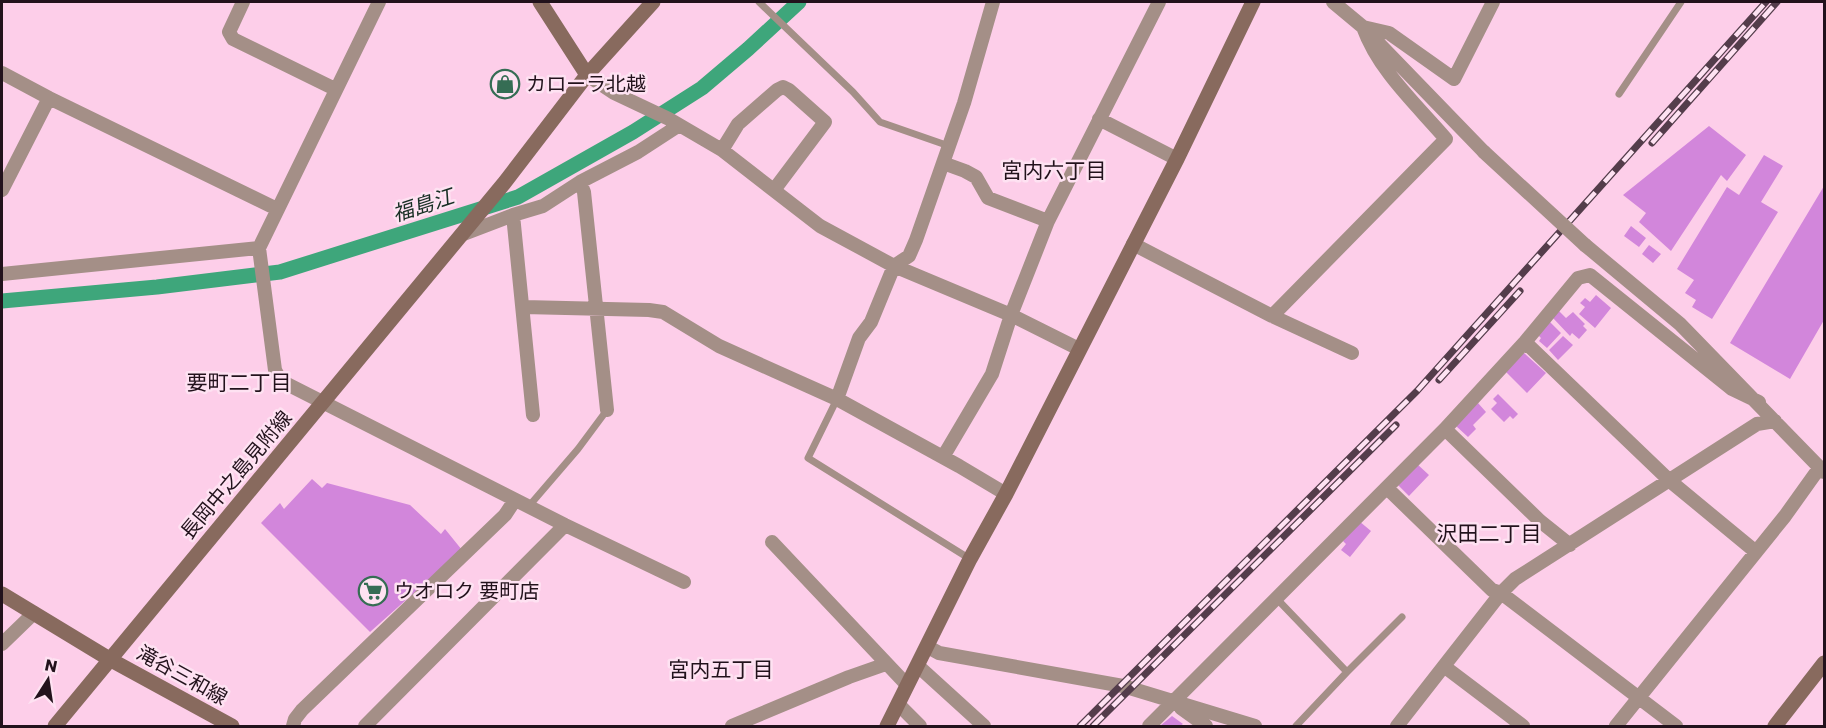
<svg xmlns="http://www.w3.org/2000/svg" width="1826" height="728" viewBox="0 0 1826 728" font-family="Poppins,'Noto Sans JP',sans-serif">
<rect width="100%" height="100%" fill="#fdcee9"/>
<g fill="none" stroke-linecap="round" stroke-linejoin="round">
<path stroke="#3ea67b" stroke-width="15" d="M2,301L157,287L280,272L518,197L633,132L702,88L748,49L799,2"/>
</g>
<path fill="#d286db" d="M1709,126L1746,155L1727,181L1721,175L1671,251L1639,222L1646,213L1623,195Z
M1764,155L1783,166L1761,202L1778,212L1712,319L1692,307L1696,300L1685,293L1694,280L1677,269L1727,187L1739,195Z
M1824,186V320L1790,379L1730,343Z
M1631,226L1646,238L1639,247L1624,236Z
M1649,245L1661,254L1653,263L1642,254Z
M1596,295L1611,308L1595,328L1579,314L1585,307L1580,303L1585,298L1590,302Z
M1559,311L1566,318L1573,312L1585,324L1583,326L1587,330L1579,339L1572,333L1570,336L1553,318Z
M1550,322L1561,333L1547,348L1539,341L1541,338L1538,335Z
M1563,336L1573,345L1558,360L1549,350Z
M1524,353L1546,373L1527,393L1506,372Z
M1498,394L1518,414L1513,419L1510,416L1504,422L1491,409L1497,403L1493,399Z
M1478,403L1486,412L1473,425L1476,429L1468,437L1456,426Z
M1416,463L1429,475L1409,496L1396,483Z
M312,479L322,488L327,483L410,505L441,534L445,529L462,550L370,632L261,523L280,503L284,509Z
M1359,521L1371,531L1350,557L1341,550L1346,544L1343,541Z
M1172,716L1183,724L1180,726H1160Z"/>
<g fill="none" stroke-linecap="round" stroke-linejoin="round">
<path stroke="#a48f87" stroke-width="7" d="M759,2L853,92L880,122L949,146
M1619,94L1681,2
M837,399L808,458L970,559
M529,506L578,449L607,410
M1277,599L1347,672
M1296,726L1347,672L1402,617"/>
<path stroke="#a48f87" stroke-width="14" d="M243,2L229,32L233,39L335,89
M379,2L259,248L275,370L281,381L565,525L684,582
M1333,2L1363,27L1484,152
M1363,27L1389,33L1454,79L1493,2
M2,73L49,98L277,209
M587,75L614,93L669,119L722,150L820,226L894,266L1011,315L1079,349
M1099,119L1177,159
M722,150L738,124L777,90L783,87L789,90L825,122L774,190
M943,163L965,171L976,177L988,198L1048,221
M580,182L584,192L607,410
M2,190L49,98
M513,215L533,415
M461,235L513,215L543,206L580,182L638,152L678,126
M1133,244L1272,316L1352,353
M1585,245L1680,324L1824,472
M2,274L259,248
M524,307L649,310L663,312L719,346L837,399L959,466L1006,494
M1272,316L1446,139C1416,104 1379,71 1363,27
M1525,342L1670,481L1756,552
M837,399L859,338L871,322L894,266L909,256L916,240L964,103L993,2
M1445,429L1540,521L1570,545
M943,457L992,374L1011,315L1048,221L1159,2
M1387,488L1492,590L1501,593L1676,726
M772,542L907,685
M2,644L34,613
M928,647L939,653L1123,686L1255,726
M918,666L984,726
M1445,667L1523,726
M898,704L920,726
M1181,708L1206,726
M293,726L295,719L302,710L505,515L515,500
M365,726L565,525
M732,726L849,677L886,664
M1149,726L1445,429L1525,342L1578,278L1590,275L1732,389L1759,402
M1397,726L1501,593L1515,579L1757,424L1775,421
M1616,726L1785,516L1820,467"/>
<path stroke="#886a5e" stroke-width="15" d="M540,2L587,75
M2,594L111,660L232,726
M55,726L505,182L587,75L653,2
M887,726L970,559L1006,494L1177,159L1253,2
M1775,726L1824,663"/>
<g stroke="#543d4b" stroke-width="7">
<path id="rail" d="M1652,143L1777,2
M1439,380L1520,291
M1080,726L1417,391L1766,2
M1093,726L1396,425"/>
</g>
<use href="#rail" stroke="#fee2f2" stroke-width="4.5" stroke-dasharray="14" stroke-linecap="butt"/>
<path stroke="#a48f87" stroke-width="14" d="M1484,152L1585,245"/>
</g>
<defs>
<g id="shop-ring" transform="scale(1.5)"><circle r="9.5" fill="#fee2f2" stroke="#356d54" stroke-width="1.5"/><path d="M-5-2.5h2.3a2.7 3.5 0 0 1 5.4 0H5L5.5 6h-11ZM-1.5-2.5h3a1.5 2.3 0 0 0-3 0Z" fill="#356d54"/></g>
<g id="supermarket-ring" transform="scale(1.5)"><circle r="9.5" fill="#fee2f2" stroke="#356d54" stroke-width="1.5"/><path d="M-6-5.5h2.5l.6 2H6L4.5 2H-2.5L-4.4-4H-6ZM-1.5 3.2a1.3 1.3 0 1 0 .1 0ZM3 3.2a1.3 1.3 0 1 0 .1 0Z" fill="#356d54"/></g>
</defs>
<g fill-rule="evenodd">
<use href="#shop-ring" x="505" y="84"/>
<use href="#supermarket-ring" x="373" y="591"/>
</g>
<g text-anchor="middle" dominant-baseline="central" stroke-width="5" stroke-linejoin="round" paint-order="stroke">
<g font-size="20" fill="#22121c" stroke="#fee2f2" text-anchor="start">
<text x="526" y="84">カローラ北越</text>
<text x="394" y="591">ウオロク 要町店</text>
</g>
<g font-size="20" fill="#22121c" stroke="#fee2f2">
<text transform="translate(236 475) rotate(-50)">長岡中之島見附線</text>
<text transform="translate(182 675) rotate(29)">滝谷三和線</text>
</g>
<g font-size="21" fill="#22121c" stroke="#fee2f2">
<text x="1054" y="170">宮内六丁目</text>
<text x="239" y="382">要町二丁目</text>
<text x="1489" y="533">沢田二丁目</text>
<text x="721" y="669">宮内五丁目</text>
</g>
<g font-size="21" font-style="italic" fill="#182f24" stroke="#fee2f2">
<text transform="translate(423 205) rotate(-18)">福島江</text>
</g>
</g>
<rect width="1826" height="728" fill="none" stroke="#22121c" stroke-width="6"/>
<g transform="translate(48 680) rotate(12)" stroke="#fee2f2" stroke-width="4.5" paint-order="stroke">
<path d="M0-4.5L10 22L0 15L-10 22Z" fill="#22121c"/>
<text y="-9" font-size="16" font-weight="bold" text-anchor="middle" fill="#22121c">N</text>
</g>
</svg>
